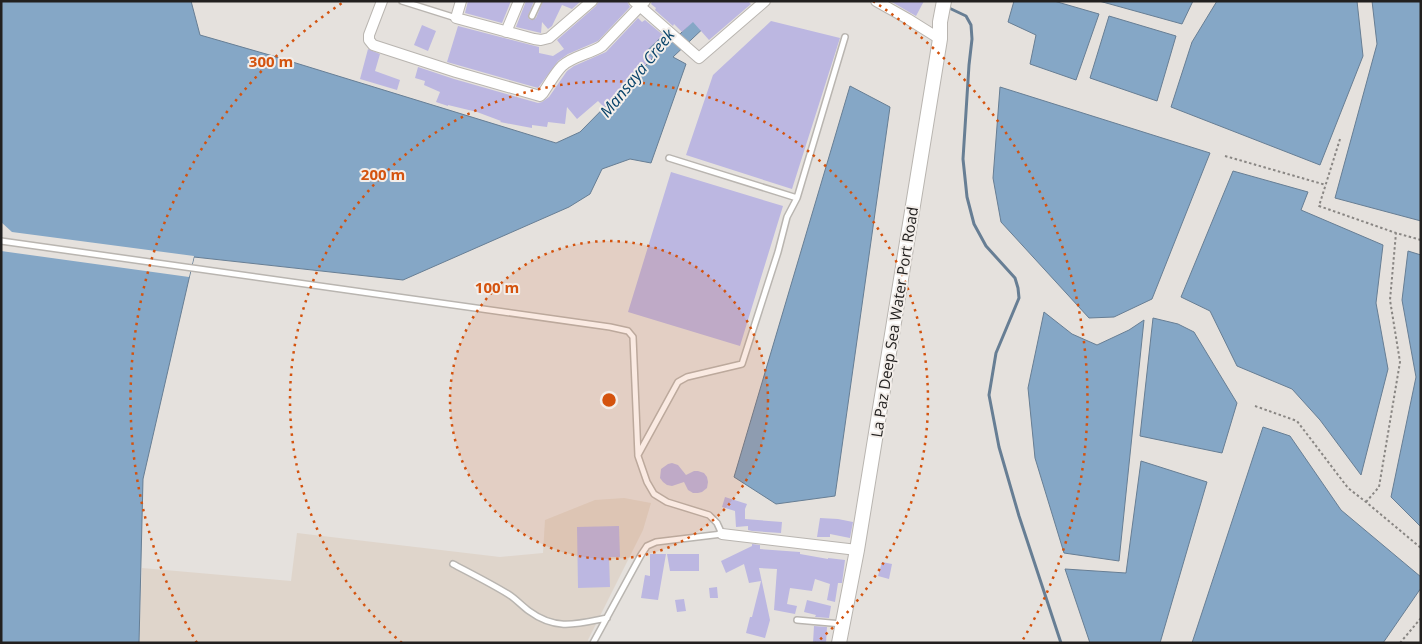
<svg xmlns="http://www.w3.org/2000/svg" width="1422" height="644" viewBox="0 0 1422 644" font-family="'Open Sans',sans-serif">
<rect width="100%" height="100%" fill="#e5e1dd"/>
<path fill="#dfd5cb" d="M624,498L651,503L643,530L588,640L590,643H139L142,568L291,581L297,533L500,557L543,553L545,520L595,500Z"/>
<path fill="#85a7c6" stroke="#677e94" d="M1,1H191L200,35L273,56L556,143L580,132L652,59L645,52L662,36L672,42L706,8L711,21L673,57L686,64L651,163L630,159L602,169L590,194L569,207L403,280L194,257L143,479L139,643H1Z
M1014,1H1054L1099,14L1076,80L1030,64L1036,35L1008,22Z
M1099,1H1193L1182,24Z
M1217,1H1357L1363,56L1320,165L1171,107L1192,42Z
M1372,1H1421V221L1335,198L1377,44Z
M1109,16L1176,36L1157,101L1090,78Z
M850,86L890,107L835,496L776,504L734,477Z
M1000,87L1210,153L1152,299L1114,317L1089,318L1001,222L993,178Z
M1233,171L1308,192L1301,210L1383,245L1376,303L1388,369L1361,475L1320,420L1292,389L1237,366L1210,311L1181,297Z
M1408,251L1421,255V527L1391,497L1416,377L1402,300Z
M1044,312L1072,334L1097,345L1129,330L1144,320L1119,561L1064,553L1035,458L1028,388Z
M1153,318L1178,324L1194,332L1237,403L1222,453L1140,436Z
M1263,427L1290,436L1341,510L1421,577V588L1383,643H1192Z
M1141,461L1207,482L1160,643H1090L1065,569L1126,573Z"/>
<path fill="#e5e1dd" d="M1,222L12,232L194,256L189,277L1,251Z"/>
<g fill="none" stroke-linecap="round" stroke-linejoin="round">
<path stroke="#677e94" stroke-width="3" d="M947,7L966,16L971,25L972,39L969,65L963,159L967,197L974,224L986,246L1015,278L1018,288L1019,298L996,353L989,395L999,447L1019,516L1061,643"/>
</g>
<path fill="#bcb7e1" d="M468,1H511L502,23L465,13Z
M526,1H534L528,16L529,19L532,20L536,18L543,1H581L572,9L562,5L552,26L548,29L542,22L541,33L516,27Z
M599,1H627L630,7L598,41L568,54L558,61L538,88L447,62L458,26L539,47V53L553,56L564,49L557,40L596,6Z
M652,1H748L751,4L709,40L693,22L682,32L674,24L673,26L655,10L656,8L651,4Z
M890,1H924L916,16Z
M638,18L642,22L645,20L663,35L645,52L652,58L604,107L598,101L577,119L567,107L565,124L548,122L547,127L532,125V128L500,122L501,121L477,112L448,105V106L436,102L440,92L424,85L425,81L415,78L418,67L454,79L538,103L542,102L549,97L567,71L574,66L606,52Z
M771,21L840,38L792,189L686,155L713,75Z
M422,25L436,31L428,51L414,45Z
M368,49L380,54L375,71L400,80L397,90L360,79Z
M671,172L783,206L740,346L628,312Z
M672,463L678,465L686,475L694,471H698L704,473L707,477L708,482L707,488L702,492L698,493H693L688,490L684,482L672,486L667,485L663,482L660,478L661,469L668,464Z
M725,497L747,504L745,509V519L782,522L781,533L752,531L748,530V526L736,527L735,511L722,507Z
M820,518L838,519L853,522L850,538L830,534V537H817Z
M619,526L620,557H609L610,587L578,588L577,527Z
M752,544L760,545V549L800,552V554L828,559V558L845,560L842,583H838L835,602L827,600L830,584L815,579L812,591L790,588L787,604L797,606L795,614L774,610L777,569L759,568L770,620L765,638L746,633L750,617H752L761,581L749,583L744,564L726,573L721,561L752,546Z
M650,554H666L658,600L641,598L645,575L650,576Z
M667,554H699V571H670Z
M882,562L892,564L889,579L878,576Z
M717,587L718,598H710L709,588Z
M684,599L686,611L677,612L675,600Z
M807,600L831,606L829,618L815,617L816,615L804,612Z
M814,626L827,627L826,643H813Z"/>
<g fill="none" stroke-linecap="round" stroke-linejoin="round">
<g stroke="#b9b5b0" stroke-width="8">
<path id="lane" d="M402,1L456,18
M532,16L539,1
M669,158L797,198
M1,241L610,327L628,331L633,337L638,456L647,482L654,494L667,502L709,515L717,523L722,534L656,542L647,546L641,555L593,643
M638,455L678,382L687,377L742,364L778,252L787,217L797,198L845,37
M453,564C472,574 490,583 508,594C516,599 522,606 529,611C556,631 577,624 607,618
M797,620L842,624"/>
</g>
<g stroke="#b9b5b0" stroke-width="12">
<path id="street" d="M382,1L369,35V40L373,45L456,72L540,96L543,93C549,84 555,73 562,66C573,56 590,54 602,46L645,1
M461,1L456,18L534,39L541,40L549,38L592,1
M634,1L699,58L765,1
M876,1L908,19L940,39
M506,32L519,1
M722,534L857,550"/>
</g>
<g stroke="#b9b5b0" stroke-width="16">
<path id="secondary" d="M839,643L857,550L940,39V22L944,1"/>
</g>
<path stroke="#898683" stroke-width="2" stroke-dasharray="2.5 2.5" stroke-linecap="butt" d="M1340,139L1319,206L1396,233L1421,240
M1225,156L1326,185
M1255,406L1297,421L1348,488L1366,502L1421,548
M1366,502L1379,487L1400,362L1390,300L1396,233
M1400,643L1421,618"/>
<use href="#lane" stroke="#fff" stroke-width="5"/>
<use href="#street" stroke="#fff" stroke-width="10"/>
<use href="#secondary" stroke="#fff" stroke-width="14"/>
</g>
<circle cx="609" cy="400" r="159" fill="#d4530e" fill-opacity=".12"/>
<g fill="none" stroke="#d4530e" stroke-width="2.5" stroke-dasharray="2.5 5">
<circle cx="609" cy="400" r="159"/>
<path d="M402 643A319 319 0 1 1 816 643"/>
<path d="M197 643A478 478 0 0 1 345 1M873 1A478 478 0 0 1 1021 643"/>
</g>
<g text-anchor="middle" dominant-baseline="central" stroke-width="4" stroke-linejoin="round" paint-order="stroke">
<g font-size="15" fill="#22201f" stroke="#f3eeea">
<text transform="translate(894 322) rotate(-81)">La Paz Deep Sea Water Port Road</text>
</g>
<g font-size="16" font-style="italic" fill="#064269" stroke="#f3eeea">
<text transform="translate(637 73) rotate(-51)">Mansaya Creek</text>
</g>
</g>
<circle cx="609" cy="400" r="8" fill="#d4530e" stroke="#f3eeea" stroke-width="2.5"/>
<g font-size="15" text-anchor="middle" font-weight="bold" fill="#d4530e" stroke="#f3eeea" stroke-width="4" stroke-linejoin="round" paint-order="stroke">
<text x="271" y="67">300 m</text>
<text x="383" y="180">200 m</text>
<text x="497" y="293">100 m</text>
</g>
<rect width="1422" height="644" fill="none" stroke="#22201f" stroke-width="5"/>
</svg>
